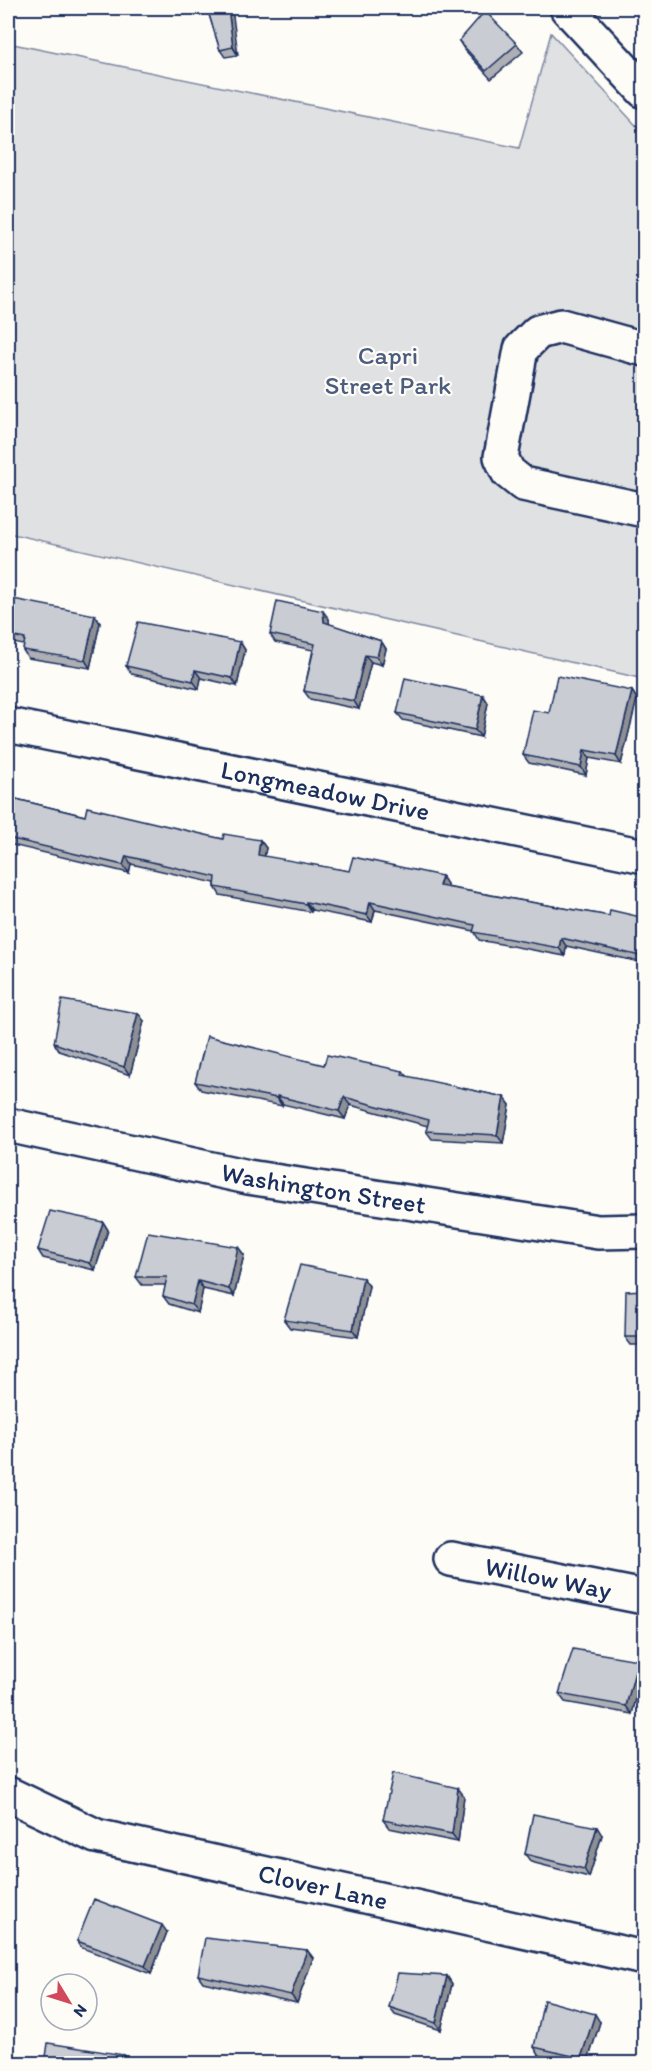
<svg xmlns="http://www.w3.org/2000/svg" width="652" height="2071" viewBox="0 0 652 2071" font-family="Itim,sans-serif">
<rect width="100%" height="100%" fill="#fdfcf7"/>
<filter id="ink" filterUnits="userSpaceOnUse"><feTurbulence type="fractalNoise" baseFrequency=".0167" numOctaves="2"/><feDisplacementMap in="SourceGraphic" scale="12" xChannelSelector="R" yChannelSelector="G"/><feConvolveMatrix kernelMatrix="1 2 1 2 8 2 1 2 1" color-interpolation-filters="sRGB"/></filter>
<g filter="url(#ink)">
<path fill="#e0e1e3" stroke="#7e88a0" stroke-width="1.5" d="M551,33L644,134V679L8,533V43L519,148Z"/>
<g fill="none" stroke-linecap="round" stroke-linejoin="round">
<g stroke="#1b2f5e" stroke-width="38">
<g id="minor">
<path d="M567,8L644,91"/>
<path d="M644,349L561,326L538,332L521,349L501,457L508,472L523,484L644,510"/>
<path id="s1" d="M8,725L644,856"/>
<path id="s2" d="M8,1125L248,1177L598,1232L644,1231"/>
<path id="s3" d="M451,1559L644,1597"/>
<path id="s4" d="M8,1794L96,1836L644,1958"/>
</g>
</g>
<use href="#minor" stroke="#fdfcf7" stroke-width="33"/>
</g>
<path fill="#adafb5" stroke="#1b2f5e" stroke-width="1.5" d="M207,8L238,55L225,57L220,50Z
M459,41L517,44L523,52L491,79L464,49Z
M8,598L100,623L90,668L28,658L23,650L24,645L8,642Z
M329,619V624L381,641L386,649L382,665L371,662L359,709L310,699L304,691L313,650L275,642L270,634Z
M240,642L245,650L237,686L201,678L199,689L132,674L126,666Z
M632,691L637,699L621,764L589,758L586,775L529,763L523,755L549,713Z
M483,695L488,703L481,737L403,720L397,713Z
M8,797L85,816L223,839L260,840L266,848L264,857L349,871L447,884L446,887L609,916L645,918V963L566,946L565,956L479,940L474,931L375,910L372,922L312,910L311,912L220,895L215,887V883L131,864L129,873L8,844Z
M144,1021L130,1075L59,1051L54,1043Z
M324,1065L403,1071L408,1077L504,1097L510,1105L503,1143L432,1139L426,1131L428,1126L350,1105L345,1119L283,1104L282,1106L201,1090L195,1082Z
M103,1222L108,1230L95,1270L43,1258L38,1250Z
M238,1247L244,1255L234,1296L203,1289L198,1313L169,1304L163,1296L166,1285H142L136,1277Z
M363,1278L369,1286L358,1337L290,1328L284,1320Z
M645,1290V1345H631L625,1337Z
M638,1660L644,1668L632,1714L565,1702L559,1694Z
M464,1796L458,1842L389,1828L383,1820Z
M602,1835L589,1877L531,1862L525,1854Z
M167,1932L151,1974L82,1948L77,1941Z
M307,1950L313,1958L297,2003L203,1982L198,1975Z
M447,1976L452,1984L441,2030L395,2015L389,2007Z
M600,2022L587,2064H576L539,2055L534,2047Z"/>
<path fill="#8d8f94" stroke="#1b2f5e" stroke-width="1.5" d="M228,8H232L238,55L233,47Z
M323,611L329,619L330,630L324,622Z
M95,615L100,623L90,668L85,660Z
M381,641L386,649L382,665L377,657Z
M240,642L245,650L237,686L232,678Z
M365,655L371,662L359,709L354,701Z
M195,670L201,678L199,689L193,681Z
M632,691L637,699L621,764L616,756Z
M483,695L488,703L481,737L475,730Z
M584,750L589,758L586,775L581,767Z
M260,840L266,848L263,863L258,855Z
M126,856L131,864L129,873L123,865Z
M442,876L447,884L445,894L439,886Z
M306,902L312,910L311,912L306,904Z
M370,902L375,910L372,922L367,915Z
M561,938L566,946L565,956L559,948Z
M138,1013L144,1021L130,1075L124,1067Z
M277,1096L283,1104L282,1106L277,1098Z
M344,1097L350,1105L345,1119L339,1111Z
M504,1097L510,1105L503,1143L497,1135Z
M103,1222L108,1230L95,1270L90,1263Z
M238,1247L244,1255L234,1296L229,1289Z
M363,1278L369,1286L358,1337L353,1330Z
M198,1281L203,1289L198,1313L192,1305Z
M638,1660L644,1668L632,1714L626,1706Z
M458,1788L464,1796L458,1842L452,1834Z
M597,1827L602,1835L589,1877L584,1869Z
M162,1925L167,1932L151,1974L145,1966Z
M307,1950L313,1958L297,2003L291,1995Z
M447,1976L452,1984L441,2030L436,2023Z
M595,2014L600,2022L587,2064H584L581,2058Z
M124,2055L130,2062L129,2064H122Z"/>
<path fill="#c9ccd3" stroke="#1b2f5e" stroke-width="1.5" d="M207,8H228L233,47L220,50Z
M485,11L517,44L486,71L459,41Z
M8,598L95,615L85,660L23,650L25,639L8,635Z
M277,601L323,611L324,622L381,641L377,657L365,655L354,701L304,691L315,644L270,634Z
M138,622L240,642L232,678L195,670L193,681L126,666Z
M557,676L632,691L616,756L584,750L581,767L523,755L533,710L549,713Z
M405,678L483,695L475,730L397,713Z
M8,797L85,816L87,807L223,839L224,834L260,840L258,855L349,871L353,857L442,876L439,886L609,916L610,910L645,918V957L561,938L559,948L473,932L475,925L370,902L367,915L306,902V904L215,887L216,877L126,856L123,865L8,838Z
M62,1000L138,1013L124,1067L54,1043Z
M207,1036L324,1065L327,1055L403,1071L402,1075L504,1097L497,1135L426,1131L429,1120L344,1097L339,1111L277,1096V1098L195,1082Z
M50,1211L103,1222L90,1263L38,1250Z
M148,1232L238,1247L229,1289L198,1281L192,1305L163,1296L167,1277H136Z
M300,1265L363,1278L353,1330L284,1320Z
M645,1290V1337H625L626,1291Z
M573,1649L638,1660L626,1706L559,1694Z
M393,1773L458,1788L452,1834L383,1820Z
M533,1814L597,1827L584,1869L525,1854Z
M94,1899L162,1925L145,1966L77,1941Z
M205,1938L307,1950L291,1995L198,1975Z
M398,1973L447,1976L436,2023L389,2007Z
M544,2000L595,2014L581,2058L534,2047Z
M48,2043L124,2055L122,2064H45Z"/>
</g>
<g text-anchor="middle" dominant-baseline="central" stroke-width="4.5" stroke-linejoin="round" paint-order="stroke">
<g font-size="26" fill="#4c5c7f" stroke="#fdfcf7">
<text x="388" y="355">Capri<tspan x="388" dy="30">Street Park</tspan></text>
</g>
<g font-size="26" fill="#1b2f5e" stroke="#fdfcf7">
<text stroke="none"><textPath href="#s1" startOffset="324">Longmeadow Drive</textPath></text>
<text stroke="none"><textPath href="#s2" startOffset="322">Washington Street</textPath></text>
<text stroke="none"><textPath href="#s3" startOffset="99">Willow Way</textPath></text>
<text stroke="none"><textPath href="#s4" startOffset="330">Clover Lane</textPath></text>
</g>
</g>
<rect width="652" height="2071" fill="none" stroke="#fdfcf7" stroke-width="30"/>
<rect x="15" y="15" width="622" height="2041" fill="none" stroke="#1b2f5e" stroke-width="2" filter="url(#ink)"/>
<g transform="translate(69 2002) rotate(128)"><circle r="28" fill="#fdfcf7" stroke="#a3aaba" stroke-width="1.5"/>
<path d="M0-4.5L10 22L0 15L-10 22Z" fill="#d1495b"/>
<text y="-9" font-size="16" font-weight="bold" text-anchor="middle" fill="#1b2f5e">N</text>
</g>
</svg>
